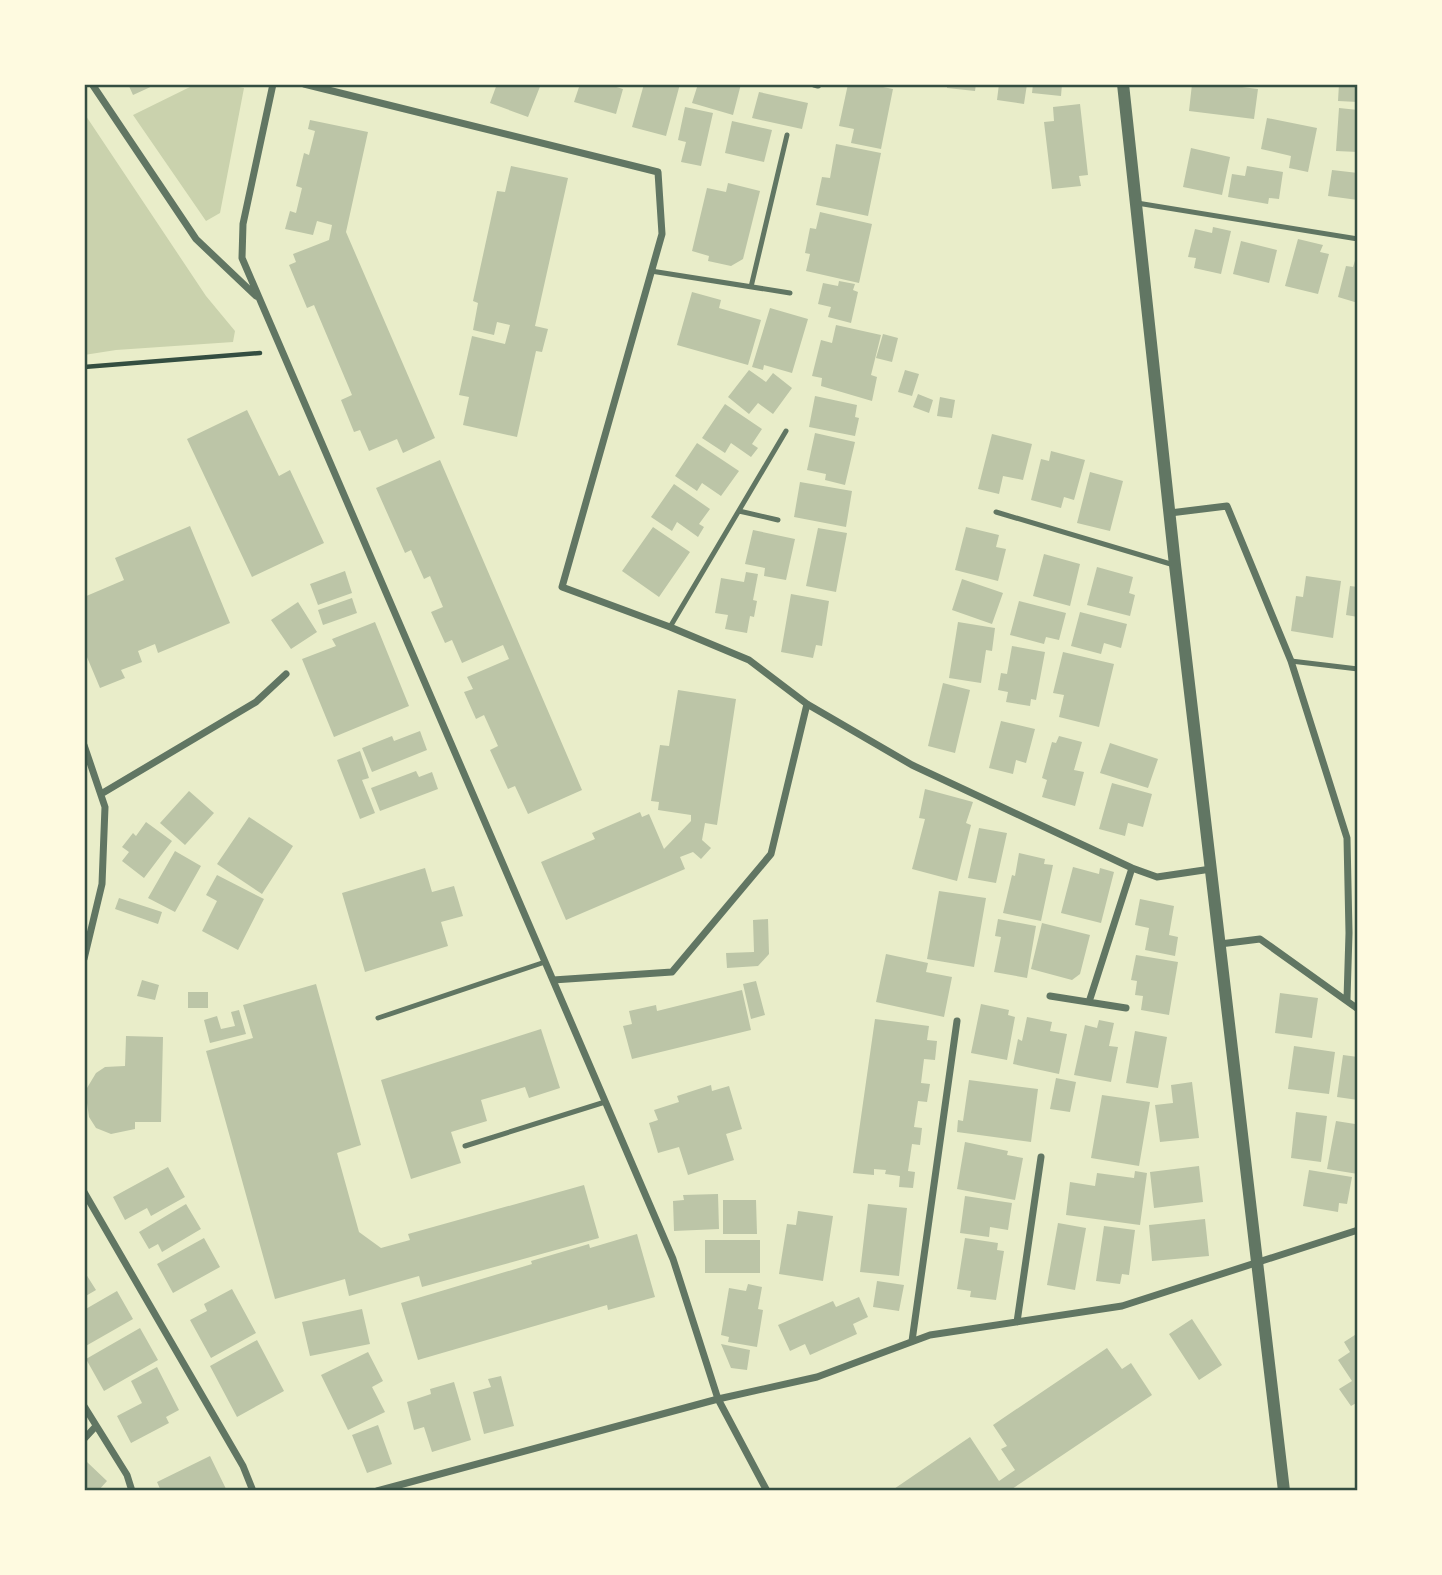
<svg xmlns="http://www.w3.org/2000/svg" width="1442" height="1575" viewBox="0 0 1442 1575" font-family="'Source Sans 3',sans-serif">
<rect width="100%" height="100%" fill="#e9edc9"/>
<path fill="#cad2ad" d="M196,84H224L244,88L220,213L206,221L133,115Z
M84,113L206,296L235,331L233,342L116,350L84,355Z"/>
<path fill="#bcc5a7" d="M128,84H157L133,95Z
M497,84H541L528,117L490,103Z
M580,84H613V86L623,89L616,114L574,102Z
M644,84H680L666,136L632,127Z
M698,84H741L733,115L692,103Z
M848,84H868L893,89L881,149L851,143L854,129L839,126Z
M947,84H976L975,91L947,88Z
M999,84H1027L1024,104L997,100Z
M1033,84H1062L1061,96L1032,93Z
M1192,84H1242V87L1258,89L1254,119L1189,111Z
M1339,84H1358V102L1338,101Z
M759,92L808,103L802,129L752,118Z
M1080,104L1088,175L1079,176L1081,186L1052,189L1044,122L1054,121L1053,107Z
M685,107L713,113L701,166L681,162L686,142L678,140Z
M1339,108L1358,110V152L1336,151Z
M1267,118L1317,128L1308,172L1289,168L1291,156L1261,149Z
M310,120L368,132L346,232L435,438L403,453L397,439L369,451L360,430L354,432L341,400L352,395L314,305L307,308L289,265L296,262L293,254L329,240L332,225L317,221L313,235L285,229L290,211L296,213L302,188L296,186L304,153L309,155L315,131L308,129Z
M732,121L772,130L764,162L725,153Z
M836,144L881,153L868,216L816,205L822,177L830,178Z
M1191,148L1230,157L1222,195L1183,187Z
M511,166L568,178L535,326L548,329L542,352L536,351L517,437L463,425L469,397L459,395L472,336L505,344L510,325L497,322L494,335L473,330L478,303L473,301L497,191L505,192Z
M1247,166L1283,172L1279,199L1269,198L1268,204L1228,197L1232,174L1245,176Z
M1332,170L1358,173V200L1328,196Z
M728,183L760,191L743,259L731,266L708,261L709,256L692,251L707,188L726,192Z
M820,212L872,224L859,283L806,271L810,254L805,253L810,228L816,229Z
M1213,227L1231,231L1221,274L1194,268L1196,258L1188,257L1195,229L1212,233Z
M1298,239L1323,245L1320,252L1329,254L1318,294L1285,286Z
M1241,241L1277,250L1269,283L1233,274Z
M1358,251V303L1338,297L1346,266L1353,267Z
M839,281L855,284L853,290L858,292L851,323L828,317L831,307L818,304L823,283L838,286Z
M692,292L721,300L719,308L761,320L748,365L677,345Z
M770,308L808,319L792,373L764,365L763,370L752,367Z
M836,325L881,335L871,375L877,377L872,401L821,386L822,378L812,376L821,340L832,343Z
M883,334L898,338L892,362L876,358Z
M749,370L766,382L773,373L792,388L773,414L758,403L749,414L728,397Z
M905,370L919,374L912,396L898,392Z
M918,394L933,400L929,413L913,407Z
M815,396L857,405L855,417L859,418L855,436L809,427Z
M940,397L955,400L952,418L937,416Z
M725,404L762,429L752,444L758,448L751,457L731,443L725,453L702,438Z
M247,410L279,476L290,470L324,543L252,577L187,439Z
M815,433L855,442L845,485L825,480L826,474L807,470Z
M992,434L1032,444L1023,480L1003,476L999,494L978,489Z
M697,443L739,471L721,496L702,483L697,491L675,476Z
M1051,451L1085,460L1074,500L1064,497L1061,508L1031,500L1041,459L1049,461Z
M440,460L582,790L528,814L515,786L508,789L490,750L498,746L484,715L476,719L464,692L473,689L467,677L509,659L503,645L462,663L452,640L445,643L431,612L443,607L430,576L424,579L411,550L405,553L376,488Z
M1090,472L1123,481L1110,531L1077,523Z
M800,482L852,491L846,527L794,517Z
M674,484L710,509L699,524L704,527L698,537L677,522L672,531L651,517Z
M190,526L230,623L158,653L155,644L138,651L142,662L121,670L125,678L100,688L84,650V597L124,580L115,558Z
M653,527L690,552L659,597L622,571Z
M966,527L999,535L996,547L1006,549L998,581L955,570Z
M818,528L847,533L836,592L806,586Z
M753,530L795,539L786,580L764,576L765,568L745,564Z
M1044,554L1080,564L1070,606L1033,596Z
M1097,567L1133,577L1129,593L1135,595L1130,616L1087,605Z
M345,571L352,593L318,605L310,584Z
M746,572L758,574L753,600L757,601L754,617L750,616L747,633L725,629L728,615L715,613L721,578L744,582Z
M1306,576L1341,581L1333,638L1291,631L1296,596L1303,597Z
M962,579L1003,593L992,624L952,610Z
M1350,586L1358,587V617L1346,615Z
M791,594L829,601L822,646L816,645L813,658L781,652Z
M352,598L357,613L323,625L318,610Z
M1019,601L1066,613L1059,640L1046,637L1044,644L1010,635Z
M298,602L317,632L291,649L271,620Z
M1080,612L1127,624L1121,648L1104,643L1101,654L1071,646Z
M375,622L409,706L334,737L302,659L336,646L332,639Z
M958,622L995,628L992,651L986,650L981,683L949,678Z
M1012,646L1045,652L1036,700L1031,699L1030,706L1006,702L1008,692L998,690L1001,673L1007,674Z
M1063,652L1114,664L1099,727L1059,717L1064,695L1053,693Z
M943,683L970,690L955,753L928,746Z
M678,690L736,699L717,825L705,823L702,840L711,848L701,859L693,852L680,857L685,869L566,920L541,862L595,839L592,833L640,812L642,817L649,814L664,849L691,821V815L658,810L659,802L651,801L660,745L669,746Z
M1001,721L1035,729L1026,763L1016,760L1013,774L989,768Z
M420,731L427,750L372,772L362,748L392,736L394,741Z
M1059,736L1082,742L1074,770L1084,772L1075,806L1042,797L1047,780L1042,778L1052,742L1056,743Z
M1110,743L1158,759L1148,788L1100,773Z
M360,751L369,778L362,780L375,813L360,819L337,760Z
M416,771L419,777L432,772L438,789L380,811L371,788Z
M1112,783L1152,794L1143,827L1128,823L1125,836L1099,829Z
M925,789L973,802L966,823L971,825L957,881L912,869L925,819L919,818Z
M189,791L214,813L185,845L160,823Z
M249,817L293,846L262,894L217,864Z
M146,822L172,841L144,878L122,861L129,852L122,847L133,833L136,836Z
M979,828L1007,833L996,883L968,878Z
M175,851L201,866L175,912L148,898Z
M1019,853L1045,859L1044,864L1053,865L1041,921L1003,913L1012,875L1015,876Z
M1073,867L1099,874L1100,868L1114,872L1101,923L1061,913Z
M425,868L432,892L454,886L463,916L441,922L448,946L365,972L342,893Z
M217,875L264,899L238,950L202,931L217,901L206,895Z
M939,891L986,898L974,967L927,959Z
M119,898L162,912L158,924L115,909Z
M1140,899L1174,906L1169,935L1178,937L1175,956L1145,950L1149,928L1135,925Z
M768,919L769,954L758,966L727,968L726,953L754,952L753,920Z
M998,919L1036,926L1027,978L994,972L1001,937L995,936Z
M1042,923L1090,935L1080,974L1072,980L1031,969Z
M886,954L928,963L926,972L952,977L944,1017L876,1002Z
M1136,955L1178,962L1169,1015L1141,1010L1143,996L1135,995L1137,981L1131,980Z
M142,980L159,985L155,1000L137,996Z
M756,981L765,1015L751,1019L743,984Z
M316,984L361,1145L337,1153L359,1232L381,1248L410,1240L408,1234L584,1185L599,1238L422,1287L419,1276L349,1296L345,1279L275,1299L206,1051L253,1038L243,1005Z
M742,990L751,1030L632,1059L623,1026L632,1024L629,1011L656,1005L657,1011Z
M188,992H208V1008H188Z
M1280,993L1318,998L1312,1038L1275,1033Z
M981,1004L1009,1010L1008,1015L1015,1017L1007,1060L971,1053Z
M239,1010L246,1034L210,1043L204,1020L217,1016L221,1029L235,1026L231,1012Z
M1027,1017L1052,1022L1050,1031L1067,1034L1059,1074L1013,1064L1018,1039L1022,1041Z
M875,1019L929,1026L927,1040L937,1041L935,1060L924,1059L921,1083L930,1084L927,1102L918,1101L914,1127L922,1128L920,1145L912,1144L908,1171L915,1172L913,1188L899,1187L900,1176L885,1174L886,1170L874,1169V1175L853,1173Z
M1099,1020L1114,1023L1109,1046L1118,1047L1111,1082L1074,1075L1085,1025L1097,1028Z
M541,1029L560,1088L529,1098L525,1087L481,1100L487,1121L451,1132L461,1163L411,1179L381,1080Z
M1135,1031L1167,1037L1158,1088L1126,1083Z
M126,1036L163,1037L161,1122H135V1129L111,1134L96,1128L89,1117L87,1103V1088L96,1073L105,1067L125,1066Z
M1294,1046L1335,1052L1329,1094L1288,1089Z
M1343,1055L1358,1057V1100L1337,1097Z
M1056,1078L1076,1082L1070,1112L1050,1109Z
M969,1080L1038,1089L1031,1142L957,1132L958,1120L963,1121Z
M1192,1082L1199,1138L1160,1142L1155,1105L1173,1103L1171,1085Z
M711,1085L712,1091L729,1086L742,1129L726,1134L734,1160L688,1175L679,1147L658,1153L649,1123L658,1120L654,1110L679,1102L677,1096Z
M1102,1095L1150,1102L1139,1166L1091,1158Z
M1296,1112L1327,1116L1321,1162L1291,1158Z
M1357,1113L1358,1174L1327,1169L1336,1121L1355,1124Z
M965,1142L1008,1151L1007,1155L1023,1158L1015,1200L957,1189Z
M1199,1166L1203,1202L1154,1208L1150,1172Z
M168,1167L185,1197L151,1216L147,1208L125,1220L113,1197Z
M1309,1170L1352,1177L1347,1204L1339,1203L1338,1212L1303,1206Z
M1135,1171L1147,1173L1140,1225L1066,1215L1070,1182L1095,1186L1097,1173L1134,1178Z
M718,1194L719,1229L674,1231L673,1201L684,1200L683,1195Z
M965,1196L1012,1203L1008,1230L990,1227L989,1237L960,1233Z
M723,1200H756L757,1234H723Z
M186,1204L201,1229L162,1252L158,1244L149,1249L139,1232Z
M868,1204L907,1208L899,1276L860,1272Z
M798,1211L833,1216L823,1281L779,1274L787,1224L796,1225Z
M1205,1219L1209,1256L1152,1261L1149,1225Z
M1058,1223L1086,1228L1075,1290L1047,1285Z
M1104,1226L1135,1230L1129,1275L1122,1274L1120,1284L1096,1281Z
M637,1234L655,1297L608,1310L607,1305L418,1360L401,1303L532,1264L531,1261L589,1244L590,1248Z
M204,1238L220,1267L173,1293L157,1264Z
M965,1238L998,1243L997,1250L1004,1251L996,1300L970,1297L971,1291L957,1289Z
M705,1240H760V1273H705Z
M84,1271L96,1290L84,1297Z
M877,1281L904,1285L899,1311L873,1307Z
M748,1284L762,1287L758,1309L763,1310L757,1347L728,1342L729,1337L721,1335L729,1288L746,1291Z
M232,1289L256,1333L211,1358L190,1320L207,1311L204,1304Z
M117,1291L133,1319L84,1347V1310Z
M859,1297L868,1317L853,1324L857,1334L810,1355L805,1344L790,1351L778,1325L833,1301L836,1307Z
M362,1309L370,1344L310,1356L302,1322Z
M1192,1319L1222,1365L1199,1380L1169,1334Z
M140,1328L158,1360L104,1391L86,1359Z
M1358,1333V1402L1351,1406L1339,1389L1352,1381L1338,1360L1350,1352L1344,1342Z
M257,1340L284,1391L237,1417L210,1366Z
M721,1344L750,1350L747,1370L731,1368Z
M1107,1348L1122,1369L1131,1363L1152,1395L1009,1491H891L970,1437L999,1481L1015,1470L1001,1449L1007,1446L993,1425Z
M368,1352L383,1381L372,1387L385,1412L348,1430L321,1375Z
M157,1367L179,1410L166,1417L169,1423L131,1443L117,1416L142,1403L131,1381Z
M501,1376L514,1426L484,1434L473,1392L491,1387L488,1379Z
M454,1382L471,1440L432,1452L424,1427L414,1430L407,1402L431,1394L430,1389Z
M378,1425L392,1464L367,1473L352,1435Z
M210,1456L227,1491H161L157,1482Z
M87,1462L107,1481L98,1491H84V1465Z"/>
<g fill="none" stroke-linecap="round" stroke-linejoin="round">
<path stroke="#344e41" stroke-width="4.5" d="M84,367L260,353"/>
<path stroke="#617663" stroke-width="5" d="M1137,203L1358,239
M651,271L790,293
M751,287L787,135
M739,511L778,520
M996,512L1174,565
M670,627L786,431
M1291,661L1358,669
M378,1018L545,962
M465,1146L605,1102"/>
<path stroke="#617663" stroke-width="7" d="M92,84L196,239L256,296
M273,84L243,224L242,258L673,1259L718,1399L767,1491
M304,84L658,172L662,234L562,587L670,627L749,660L807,704L912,765L1132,868L1157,877L1211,869
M814,84L818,85
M1170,513L1227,506L1291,661L1347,838L1349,933L1347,999
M84,745L105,807L102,884L84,959
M101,794L256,702L286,674
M1220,944L1260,939L1358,1009
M553,980L672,972L771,854L807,704
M1050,996L1126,1008
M1089,1002L1132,868
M84,1192L243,1466L253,1491
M1017,1322L1041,1157
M912,1341L957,1021
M84,1406L127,1475L132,1491
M84,1439L96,1426
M377,1491L718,1399L817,1377L930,1335L1122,1306L1358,1230"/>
<path stroke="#617663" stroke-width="12" d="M1123,84L1175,565L1284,1491"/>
</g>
<rect width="1442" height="1575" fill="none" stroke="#fefae0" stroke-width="172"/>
<rect x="86" y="86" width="1270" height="1403" fill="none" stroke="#344e41" stroke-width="2.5"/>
</svg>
